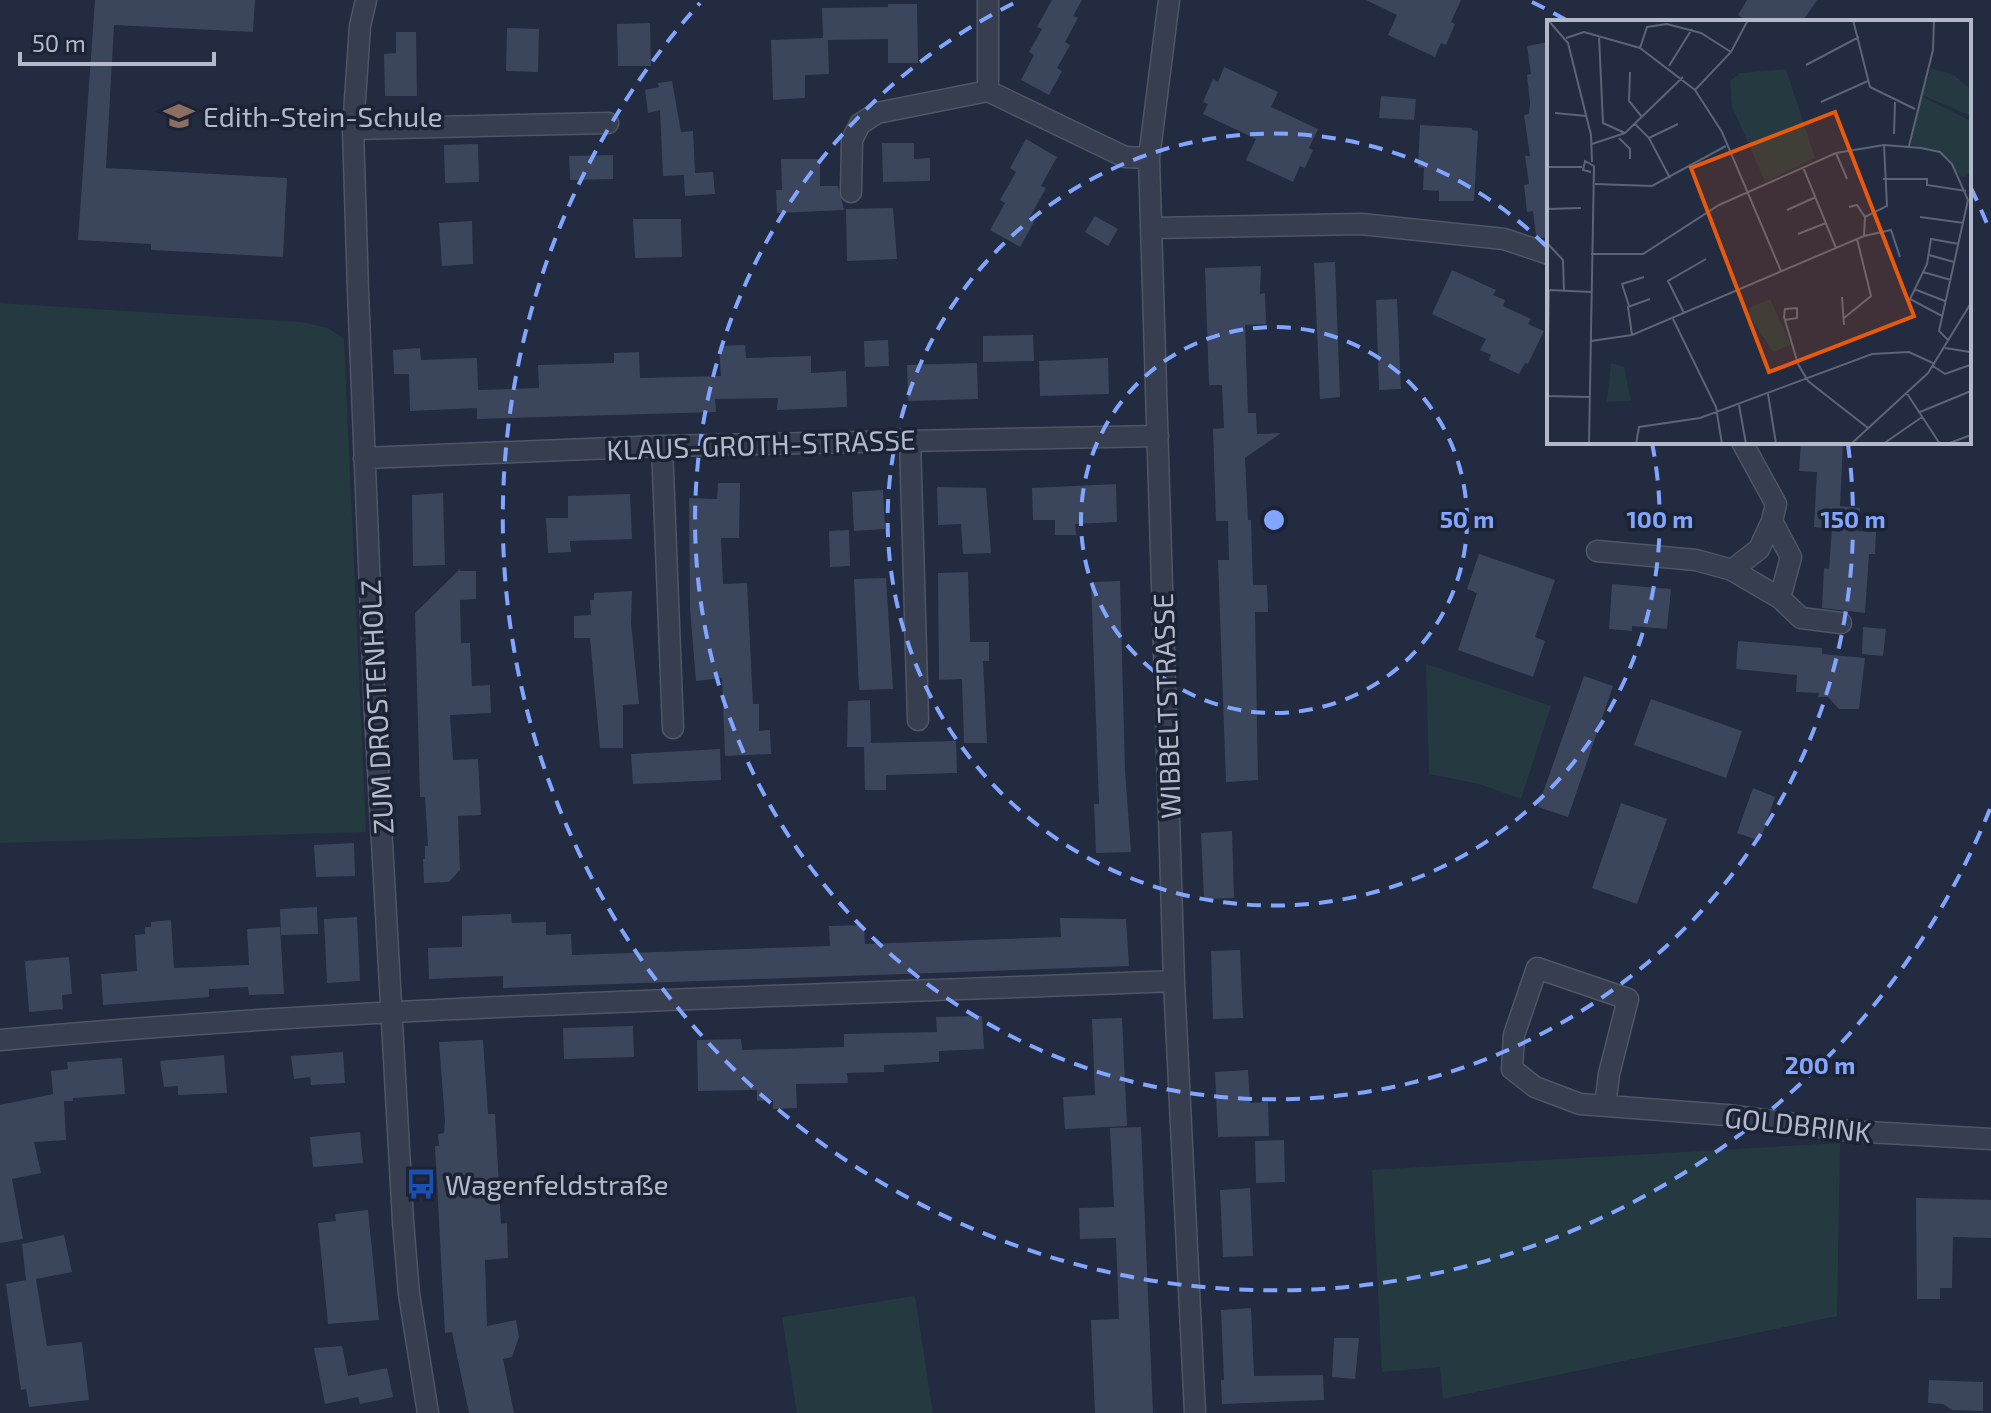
<svg xmlns="http://www.w3.org/2000/svg" width="1991" height="1413" viewBox="0 0 1991 1413" font-family="'Exo 2',sans-serif">
<rect width="100%" height="100%" fill="#222b3f"/>
<path fill="#243a40" d="M0,303L301,322L328,328L344,339L366,832L0,843Z
M1426,664L1551,706L1521,799L1479,784L1429,774Z
M1840,1143L1837,1316L1443,1399L1440,1367L1382,1372L1372,1170Z
M915,1296L933,1413H797L782,1317Z"/>
<path fill="#3b465d" d="M95,0H255L253,32L114,25L106,168L287,178L283,257L151,250V244L78,240Z
M1052,0H1082L1073,16L1078,18L1065,42L1070,45L1057,68L1062,71L1049,95L1021,80L1034,55L1029,52L1042,29L1037,27Z
M1366,0H1461L1451,22L1455,24L1446,45L1441,43L1435,57L1388,35L1397,15Z
M1747,0H1817L1802,22H1749L1738,15Z
M888,4H917L918,63H888V39L828,40L829,74L805,75V98L773,100L771,40L823,38L822,8L888,7Z
M650,23L651,66H618L617,24Z
M507,28L539,29L538,72L506,71Z
M396,32H416L417,96H385L384,54L396,53Z
M1549,42V237L1541,238L1536,236L1533,211L1527,212L1524,185L1529,184L1525,156H1530L1524,115L1529,114L1530,103L1527,75L1531,74L1527,46Z
M1224,67L1278,92L1271,107L1318,129L1309,148L1313,150L1305,168L1300,166L1293,182L1246,160L1256,139L1203,114L1208,104L1203,102L1213,79L1218,82Z
M672,81L681,132L693,131L695,173L713,172L715,194L685,196L684,175L663,176L660,110L648,113L645,90L659,87L658,83Z
M1381,96L1416,99L1414,120L1379,118Z
M1420,125L1472,128V130L1478,131L1474,201H1439V191L1423,190L1424,168L1418,167Z
M1026,139L1057,157L1041,186L1046,188L1030,217L1035,220L1020,247L990,230L1005,203L1000,200L1016,172L1010,168Z
M882,143H914V159L930,158V181L883,182Z
M478,144L479,182L445,183L444,145Z
M613,155V179L570,180L569,156Z
M781,159H820V186H838L844,210L777,213L776,190H782Z
M893,208L897,259L847,261L846,209Z
M1095,216L1118,229L1108,246L1085,232Z
M633,219H681L682,257L635,258Z
M472,221L473,264L442,266L439,223Z
M1335,262L1340,397L1320,399L1314,263Z
M1261,266L1260,294L1265,293L1266,324L1245,325L1248,413H1256L1257,434L1281,433L1245,458L1248,520H1251L1253,585H1267L1268,612H1255L1258,780L1226,782L1218,560H1229L1228,521H1216L1213,429L1224,428L1222,385H1209L1205,268Z
M1452,270L1496,290L1493,295L1505,300L1503,306L1531,319L1528,324L1544,331L1528,364L1525,363L1519,374L1489,360L1491,355L1480,350L1486,339L1432,314Z
M1397,299L1401,389L1379,390L1376,300Z
M1033,335L1034,361L983,362V336Z
M888,340L889,366L865,367L864,341Z
M745,345L746,358L811,356V373L846,371L847,407L777,410L778,398L715,399L716,412L477,419V408L410,411L409,374H394L393,350L420,348L421,360L477,358L478,390L539,388L538,365L614,363V353L639,352L640,378L721,376L719,346Z
M1108,358L1109,394L1040,396L1039,361Z
M977,363L978,399L908,401L907,365Z
M1801,442L1843,444L1840,506L1860,508L1858,531L1876,532L1875,554H1869L1865,613L1822,608L1824,568L1829,569L1832,529L1814,527L1817,472L1799,471Z
M718,483H740L739,538H721L723,584L747,583L753,704H759V731L770,730L771,754L725,756L722,678L696,681L690,609L689,498L717,499Z
M1116,484L1117,522L1075,524L1076,535H1055V520H1033L1032,488Z
M937,487L986,488L991,553L963,554L961,524L938,525Z
M883,490L885,529L854,531L852,492Z
M443,493L445,565L413,566L412,495Z
M630,494L632,539L570,541L571,552L548,553L546,518H568V496Z
M849,530L850,566L830,567L829,531Z
M1479,554L1555,580L1535,637L1545,641L1533,677L1458,650L1477,593L1467,589Z
M460,569V571H476V599L460,600L461,643H470L472,686L490,685L491,713L450,715L453,760L478,759L481,815L458,816L460,870L449,882L424,883L423,859H425V846H428L425,797H420L415,613Z
M968,572L970,642H989V661H983L987,743H964L962,679L939,680L938,573Z
M886,578L893,689L859,690L854,579Z
M1120,581L1125,770L1131,852L1096,853L1094,804H1099L1091,582Z
M1612,584L1671,589L1667,629L1632,626V631L1609,629Z
M632,591L631,623L639,704L623,705V748H600L590,638H574V616L591,615L590,600H594V593Z
M1863,627L1886,629L1883,656L1862,654Z
M1738,641L1822,648V654L1865,658L1859,709H1839L1828,697H1818L1819,693L1796,692L1797,675L1736,669Z
M1584,676L1613,686L1568,817L1538,807Z
M1651,699L1742,731L1726,778L1634,745Z
M870,700L871,743L956,741L957,773L886,775V790H865L864,747H847L848,701Z
M720,749L721,780L633,784L631,754Z
M1753,788L1775,797L1760,841L1737,833Z
M1621,803L1667,819L1637,904L1592,888Z
M1232,831L1234,898L1204,899L1201,833Z
M354,843L355,876L316,877L314,845Z
M317,907L318,934L281,935L280,909Z
M511,914L512,923L546,922V935L571,934L572,955L830,946L829,926L864,925L865,944L1061,937L1060,918L1126,919L1129,966L503,988V976L429,979L428,948L462,947V916Z
M357,917L360,981L327,983L324,919Z
M171,920L174,968L249,965L247,929L280,927L284,994L249,995L248,987L209,989V997L103,1005L101,974L137,971L135,935L145,934V927H151V922Z
M1240,950L1243,1018L1213,1019L1211,951Z
M69,957L72,994L62,995L63,1009L29,1012L25,961Z
M982,1016L984,1049L939,1051V1062L884,1065V1072L847,1073L848,1083L796,1084L797,1108L773,1109V1100L757,1101V1090L698,1091L697,1040L741,1039L742,1050L844,1047V1034L937,1032L936,1017Z
M1122,1018L1127,1126L1065,1129L1063,1097L1095,1095L1092,1019Z
M633,1026L634,1057L564,1059L563,1028Z
M483,1040L488,1114H495L501,1224L507,1223L508,1258L485,1260L487,1326L516,1320L519,1337L512,1357L503,1359L514,1413H469L452,1332L445,1333L435,1146H439L438,1134L444,1133L445,1121L439,1042Z
M343,1052L345,1083L311,1085L310,1077L294,1079L291,1056Z
M224,1055L227,1093L178,1095V1086L164,1087L160,1061Z
M122,1058L125,1094L73,1098V1101H64L66,1140L34,1142L41,1173L12,1179L23,1239L0,1243V1105L53,1094L51,1071L68,1069L67,1062Z
M1248,1070L1250,1103L1268,1102L1269,1136L1218,1137L1215,1072Z
M1141,1127L1153,1413H1095L1091,1320L1119,1319L1116,1238L1080,1239L1079,1208L1114,1207L1110,1128Z
M360,1132L363,1163L313,1167L310,1137Z
M1284,1140L1285,1182L1256,1183L1255,1141Z
M1250,1188L1253,1256L1223,1257L1220,1190Z
M1916,1198L1991,1200V1238L1953,1237L1952,1288H1940V1299H1917Z
M368,1210L379,1320L328,1324L318,1223L336,1221L335,1214Z
M64,1235L72,1272L36,1279L47,1346L82,1342L89,1400L29,1407L26,1389L21,1390L6,1284L26,1280L22,1244Z
M1251,1308L1254,1376L1323,1375L1324,1400L1222,1404L1221,1380H1224L1221,1310Z
M1334,1338H1359L1355,1379L1332,1377Z
M342,1346L348,1376L387,1368L393,1397L360,1404L358,1397L325,1404L314,1348Z
M1929,1380L1983,1382V1411L1952,1410L1943,1404L1928,1403Z"/>
<g fill="none" stroke-linecap="round" stroke-linejoin="round">
<g stroke="#4e5667" stroke-width="23">
<path id="street" d="M366,0L360,26L353,129L358,291L375,716L403,1221L409,1294L428,1413
M988,0V91
M1169,0L1149,158L1174,981L1195,1413
M353,129L608,123
M851,192L852,140L860,124L877,113L988,91L1125,157L1149,158
M1152,228L1361,224L1504,239L1549,254
M910,439L918,720
M662,446L673,728
M364,458L662,446L1158,436
M1772,521L1791,557L1780,598
M1597,551L1696,560L1732,570L1780,598L1801,618L1841,623
M1732,570L1759,549L1772,521L1776,504L1742,442
M0,1040C390,1004 783,997 1174,981
M1605,1106L1609,1074L1628,999L1537,968L1514,1035L1512,1069L1535,1087L1580,1104L1727,1115L1850,1131L1991,1139"/>
</g>
<use href="#street" stroke="#363e4f" stroke-width="20"/>
</g>
<g fill="none" stroke="#82a6ff" stroke-width="4" stroke-dasharray="14 10">
<circle cx="1274" cy="520" r="193"/>
<path d="M1652 443A386 386 0 1 1 1547 247"/>
<path d="M1532 2A579 579 0 0 1 1568 21M1848 444A579 579 0 1 1 1016 2"/>
<path d="M1990 809A772 772 0 1 1 700 3M1971 188A772 772 0 0 1 1990 231"/>
</g>
<defs>
<g id="school-bare" transform="scale(2.4)"><path d="M0-5L7-2L0 1L-7-2ZM-4 1L0 2.5L4 1V4Q0 6-4 4Z" fill="#8d6e63" stroke="#1b2334" stroke-width="2.5" paint-order="stroke"/></g>
<g id="bus-bare" transform="scale(2.4)"><path d="M-5-6H5V4H4V6H2V4H-2V6H-4V4H-5ZM-3.5-4V0h7V-4ZM-3.5 1.2v1.5H-2V1.2ZM2 1.2v1.5H3.5V1.2Z" fill="#1a4fb4" stroke="#1b2334" stroke-width="2.5" paint-order="stroke"/></g>
</defs>
<g fill-rule="evenodd">
<use href="#school-bare" x="179" y="116"/>
<use href="#bus-bare" x="421" y="1184"/>
</g>
<g text-anchor="middle" dominant-baseline="central" stroke-width="7" stroke-linejoin="round" paint-order="stroke">
<g font-size="28" fill="#b2b9ca" stroke="#1b2334" text-anchor="start">
<text x="203" y="116">Edith-Stein-Schule</text>
<text x="445" y="1184">Wagenfeldstraße</text>
</g>
<g font-size="28" fill="#b2b9ca" stroke="#1b2334">
<text transform="translate(761 444) rotate(-2)">KLAUS-GROTH-STRASSE</text>
<text transform="translate(1166 706) rotate(-92)">WIBBELTSTRASSE</text>
<text transform="translate(376 707) rotate(-93)">ZUM DROSTENHOLZ</text>
<text transform="translate(1798 1124) rotate(6)">GOLDBRINK</text>
</g>
</g>
<g transform="translate(1547 20)">
<rect width="424" height="424" fill="#222b3f"/>
<path d="M384,48L407,55L424,70V96L375,75ZM239,49L268,138L218,162L185,86L183,61L193,53ZM374,76L424,101V152L415,158L393,131L364,125ZM223,279L244,325L226,332L202,295V288ZM64,343L77,347L84,381L60,382Z" fill="#243a40"/>
<path fill="none" stroke="#5c6477" stroke-width="2" d="M1,0L21,23L44,115L45,142M306,0L323,67L368,89M52,16L56,103L78,113M19,18L37,12L93,28L148,70L175,112L234,251M93,28L100,7L120,4L154,13L184,32M259,45L312,17M122,46L145,9M83,52L82,81L95,97M148,70L184,32L201,0M274,82L321,61M8,93L39,96M88,104L102,118L123,158M347,114L348,82M72,118L83,129V139M102,118L131,104M45,124L78,113L136,57M362,126L386,30L387,0M289,133L300,159M0,147H35M256,147L289,228M336,159H380V165L419,171M48,164L105,166L179,126M302,187L310,185L318,197L317,216M0,189L34,188M240,190L269,177M318,197L340,186L337,125M373,197L417,203M251,214L279,203M0,223L16,240L17,271M44,234H96L172,185L289,133L337,125L374,128L393,132L405,144L421,180L392,311L402,321M382,235L407,242M376,252L404,260M367,269L398,281M3,270L44,272M295,277L297,305M82,286L75,264L97,257M137,293L121,261L159,239M395,296L363,279L380,244L384,219L412,224M297,298L324,276L310,219M126,299L169,387L175,424M238,300L250,298V288L238,289L237,297L251,344L261,361L321,408M85,315L81,287L103,279M44,321L85,315L317,216L344,210L353,237M398,328L423,332M386,346L398,354L423,345M359,372L393,424M221,374L229,424M0,376L2,269M0,376L42,377M192,385L199,424M373,392L424,371M42,424L47,146L38,141L36,150L44,152M89,424L92,407L153,398L325,334L362,332L388,344M304,424L381,353L424,283M336,424L375,397M400,424L424,415"/>
<path fill="#e8590c" fill-opacity="0.15" stroke="#e8590c" stroke-width="4" d="M288,92L367,296L222,352L144,148Z"/>
<rect width="424" height="424" fill="none" stroke="#b2b9ca" stroke-width="4"/>
</g>
<circle cx="1274" cy="520" r="12" fill="#82a6ff" stroke="#1b2334" stroke-width="4"/>
<g font-size="24" text-anchor="middle" font-weight="bold" fill="#82a6ff" stroke="#1b2334" stroke-width="7" stroke-linejoin="round" paint-order="stroke">
<text x="1467" y="528">50 m</text>
<text x="1660" y="528">100 m</text>
<text x="1853" y="528">150 m</text>
<text x="1820" y="1074">200 m</text>
</g>
<path d="M20 52v12h194v-12" fill="none" stroke="#b2b9ca" stroke-width="4"/>
<text x="32" y="52" font-size="24" fill="#b2b9ca" stroke="#1b2334" stroke-width="6" paint-order="stroke">50 m</text>
</svg>
